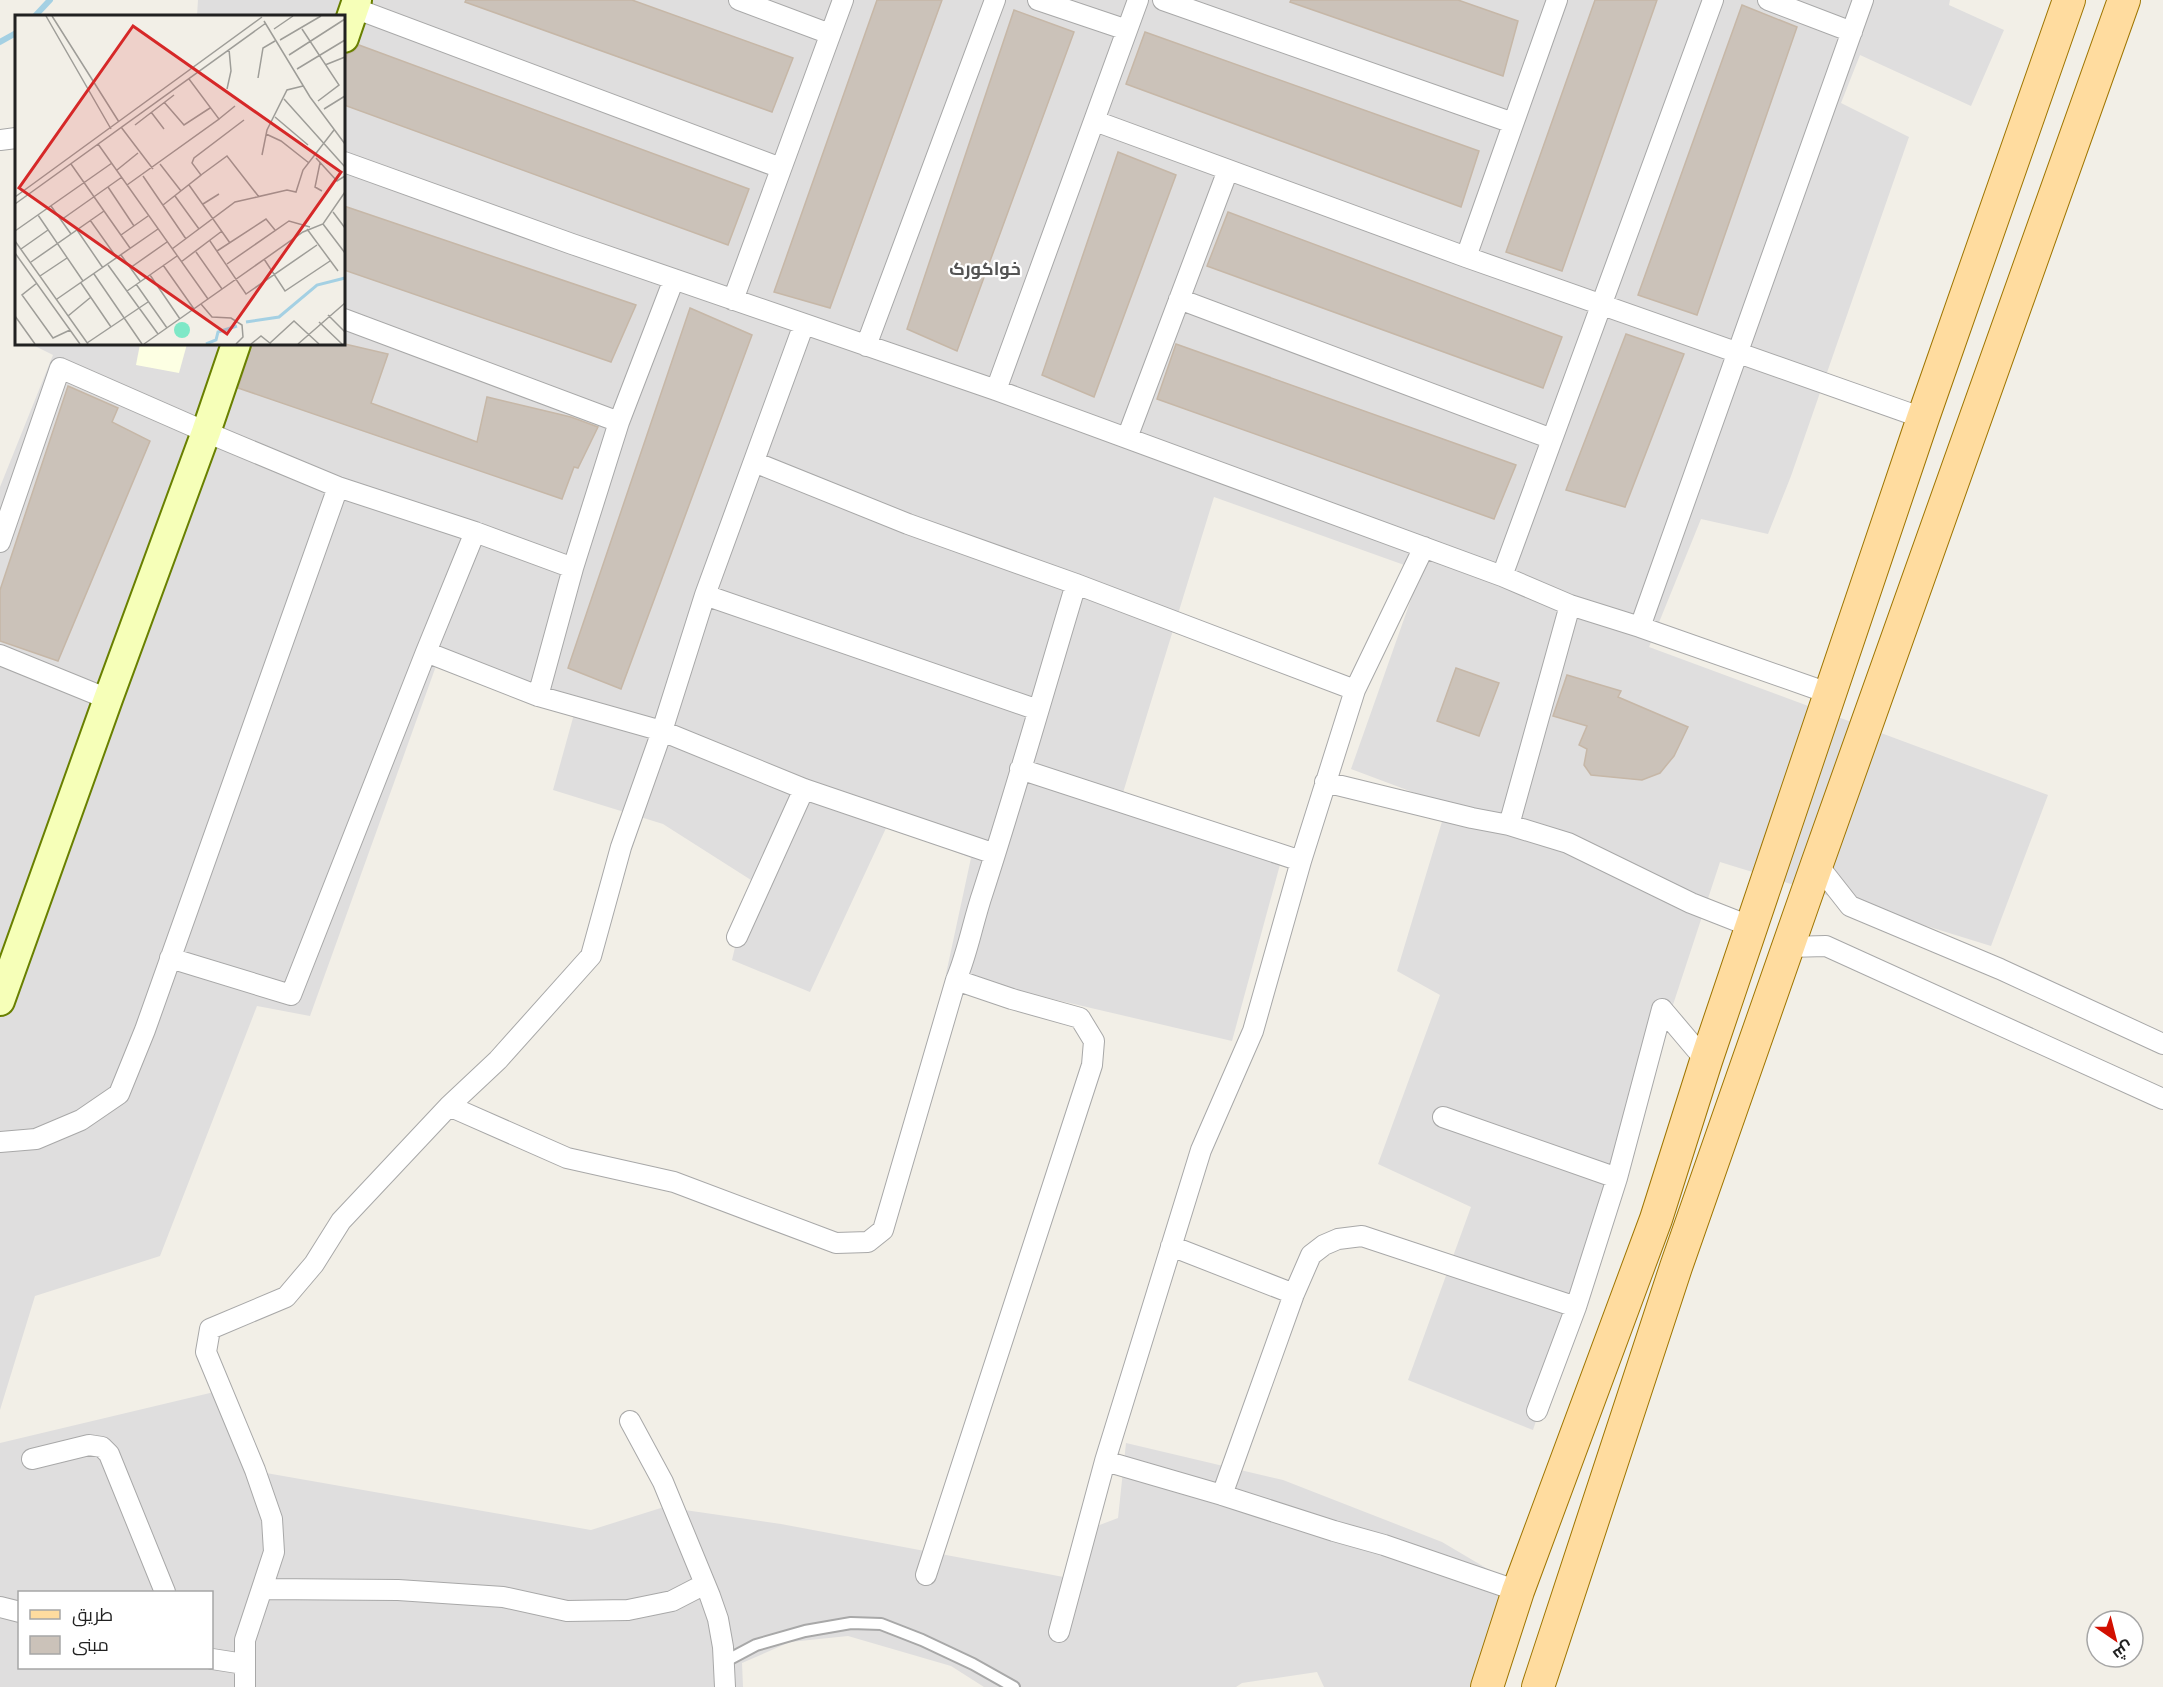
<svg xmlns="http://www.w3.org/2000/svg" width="2163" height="1687" viewBox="0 0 2163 1687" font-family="Manrope,Cairo,sans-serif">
<rect width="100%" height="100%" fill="#f2efe7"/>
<path fill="#dfdede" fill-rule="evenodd" d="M198,0H1950L1949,5L2004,30L1971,106L1860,55L1841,103L1909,137L1791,476L1768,534L1701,519L1649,647L2048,795L1991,946L1720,862L1533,1430L1408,1380L1471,1207L1378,1164L1440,995L1397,971L1447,805L1351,769L1421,571L1214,497L1118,809L1281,861L1232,1041L946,974L971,858L887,826L810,992L732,960L751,880L663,824L553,790L576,707L436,666L310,1016L257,1006L160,1256L35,1296L0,1410V487L53,355L31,344H344V16H197Z
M231,1388L266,1473L591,1530L664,1507L781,1524L1074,1579L1097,1526L1118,1518L1126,1443L1283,1480L1442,1542L1513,1584L1472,1687H1324L1317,1672L1242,1683L1236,1687H984L951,1666L848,1636L790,1642L742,1663L743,1687H0V1443ZM20,1592H212V1668H20Z"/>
<path fill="#fdffe3" d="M140,344H187L179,373L136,365Z"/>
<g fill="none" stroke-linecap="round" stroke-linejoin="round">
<path stroke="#a4d0e3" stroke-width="6" d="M35,16L50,0
M0,42L16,33"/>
</g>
<path fill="#cbc2b9" stroke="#c6b7a7" stroke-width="1.5" d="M466,0H632L793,58L772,112L465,2Z
M877,0H942L830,308L774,292Z
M1291,0H1458L1518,21L1503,76L1290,2Z
M1595,0H1657L1562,271L1506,252Z
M1742,5L1797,27L1697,315L1638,295Z
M1014,10L1074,32L957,351L907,329Z
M1145,32L1479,151L1461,207L1126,84Z
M359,45L749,189L728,245L344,105V69L347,54L354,51Z
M1118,152L1176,175L1094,397L1042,375Z
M344,206L636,305L611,362L344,270Z
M1228,212L1562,337L1543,388L1207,266Z
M690,308L752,335L621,689L568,668Z
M1626,334L1684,354L1625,507L1566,490Z
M252,344H345L388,354L371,403L477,442L487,397L571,417L598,427L578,468L574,467L562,499L238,388Z
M1176,344L1516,465L1494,519L1157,399Z
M68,386L118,408L112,422L150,441L58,661L0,641V590Z
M1456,668L1499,683L1479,736L1437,721Z
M1567,675L1621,691L1618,697L1688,727L1674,756L1660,773L1642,780L1591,775L1584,765L1587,749L1579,745L1587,726L1553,716Z"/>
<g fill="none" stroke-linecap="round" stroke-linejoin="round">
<g stroke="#a8a8a8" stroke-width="14">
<path id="lane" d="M724,1662L756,1645L805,1631L851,1623L881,1624L922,1640L973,1664L1014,1687"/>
</g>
<g stroke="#a8a8a8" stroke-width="22">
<path id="street" d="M739,0L830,34
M1038,0L1127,30
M1163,0L1513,123
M1768,0L1852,32
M354,8L781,168
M1095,121L1466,257L1923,418
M0,140L16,138
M344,162L572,244L996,390L1502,576L1570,605L1640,627L1831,694
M1466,257L1557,0
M1179,299L1552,439
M733,300L843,0
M344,319L619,422
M866,346L995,0
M996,390L1138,0
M1127,438L1228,170
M754,462L908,524L1076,584L1355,690
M0,542L60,368L206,432L338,487L475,532L573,568
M1424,547L1355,690L1301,861L1253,1031L1201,1150L1105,1461L1222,1495L1334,1531L1384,1545L1518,1591
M1502,576L1713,0
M705,595L1038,710
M1640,627L1863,0
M426,652L538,696L662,731L804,789L995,854
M0,655L108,699
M538,696L573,568L619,422L674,279
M1020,769L1301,861
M1325,782L1472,818L1509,825L1568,843L1691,903L1752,927
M1509,825L1570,605
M1817,864L1850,906L2000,969L2163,1044
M737,937L804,789
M1788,947L1826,946L2163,1099
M170,958L291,995L426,652L475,532
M1662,1009L1706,1061
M449,1106L567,1158L674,1182L836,1243L868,1242L883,1230L956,980
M1443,1117L1617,1178
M0,1142L36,1139L81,1120L119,1094L145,1030L338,487
M1171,1246L1294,1294
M1537,1411L1576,1307L1617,1178L1662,1009
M630,1421L663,1482L710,1596L718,1619L723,1647L725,1687
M32,1459L89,1445L102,1447L109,1454L165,1592
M1222,1495L1294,1294L1311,1255L1324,1245L1338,1239L1362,1236L1576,1307
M926,1575L1092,1065L1094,1041L1080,1018L1012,999L956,980C968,952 973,921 983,892C1016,790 1045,687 1076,584
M262,1589L398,1590L503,1597L567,1611L628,1610L672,1601L705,1584
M0,1607L20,1612
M1059,1632L1105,1461
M212,1659L244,1664
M245,1687V1640L274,1552L272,1519L255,1470L206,1352L210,1329L286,1297L314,1264L341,1221L449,1106L498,1060L591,956L621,847L662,731L705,595L804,324"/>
</g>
<g stroke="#698000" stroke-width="32">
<path id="secondary" d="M344,38L357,0
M0,1001L108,699L206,432L236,344"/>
</g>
<g stroke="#9e7500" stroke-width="34">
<path id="primary" d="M1487,1687L1518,1591L1656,1219L1706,1061L1923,418L2069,0
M1538,1687L1676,1267L1817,864L2124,0"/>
</g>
<use href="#lane" stroke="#fff" stroke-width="10"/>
<use href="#street" stroke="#fff" stroke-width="20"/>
<use href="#secondary" stroke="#f6ffb8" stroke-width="28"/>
<use href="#primary" stroke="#ffdc9f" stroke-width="32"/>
</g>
<g text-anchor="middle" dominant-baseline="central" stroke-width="4.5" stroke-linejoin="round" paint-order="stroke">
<g font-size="18" font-weight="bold" fill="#545454" stroke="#fff">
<text x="985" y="268">خواکورک</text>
</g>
</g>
<g transform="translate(15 15)">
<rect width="330" height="330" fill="#f2efe7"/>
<path d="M159 315a8 8 0 1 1 16 0a8 8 0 1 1-16 0Z" fill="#7ee8c7"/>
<path fill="none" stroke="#a4d0e3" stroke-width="3" d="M231,307L264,302L302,270L330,263M191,329L201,325L203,317L222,311"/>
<path fill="none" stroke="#9e9d98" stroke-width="1.5" d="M31,1L96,114M37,1L104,107M249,6L295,82L330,129M259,14L278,1M287,14L324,70L303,86M265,25L306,1M274,40L330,4M310,50L330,42M282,54L330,25M243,63L248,33L260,26M212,74L216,56L214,34M269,84L330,152M149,87L169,110L195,93M309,94L330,81M136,97L149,114M260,102L293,130M204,104L220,91M120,110L159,80M106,112L138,154M251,119L266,126L294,148M83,129L193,284M247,140L252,115L272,75L288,71M301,143L322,166L330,161M305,148L300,172L307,176M56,149L115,233M145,149L166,176M102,155L123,138M186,160L212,141L244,182M128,161L171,224M112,170L204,104L174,64M174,170L215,228M93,172L119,211M160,181L184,214M0,182L247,2M0,189L251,8M188,189L204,179M148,190L186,160L177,148L179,143L229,105M36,191L56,219M318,197L330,213M23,200L68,266M46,205L107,162M75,205L102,243M308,209L330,238M292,214L323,256M62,215L88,253M0,216L97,148M106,220L133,201M0,226L73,329M195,226L231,279L302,230M6,234L33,215M157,234L220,187L272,175L281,177L288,155L319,115M202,236L251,204L260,215M181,237L207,274M0,238L65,329M106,240L125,266M249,244L270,276L315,246M16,247L89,196M166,247L207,216M212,249L274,206L295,212M93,250L143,319M148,250L179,294M115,253L152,227M79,259L127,329M135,260L165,304M25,261L52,243M22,268L7,280L38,323L55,315M66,268L96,312M121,269L152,313M112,276L162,241M42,284L143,214M186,289L197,302L216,303L227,310L228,322L221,329M313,300L330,317M0,301L20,329M53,301L76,282M304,307L327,329M72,328L133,287M255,328L279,306L304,329M129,329L288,217L308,209L330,177M236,329L246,321L256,329M283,329L330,288"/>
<path fill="#d62828" fill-opacity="0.15" stroke="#d62828" stroke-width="3" d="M118,11L326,157L212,319L4,173Z"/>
<rect width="330" height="330" fill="none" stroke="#212121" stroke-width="3"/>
</g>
<rect x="18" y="1591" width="195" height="78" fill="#ffffff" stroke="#a6a6a6" stroke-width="1.5"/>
<rect x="30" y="1610" width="30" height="9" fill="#ffdc9f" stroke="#a6a6a6" stroke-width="1.5"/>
<text x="72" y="1621" font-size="18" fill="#212121">طريق</text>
<rect x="30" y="1636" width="30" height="18" fill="#cbc2b9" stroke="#a6a6a6" stroke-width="1.5"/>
<text x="72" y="1651" font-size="18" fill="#212121">مبنى</text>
<g transform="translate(2115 1639) rotate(145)"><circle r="28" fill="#ffffff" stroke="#a6a6a6" stroke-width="1.5"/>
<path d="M0-4.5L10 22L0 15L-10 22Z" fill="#d20f00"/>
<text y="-9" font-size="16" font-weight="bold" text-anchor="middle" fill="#212121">ش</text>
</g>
</svg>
